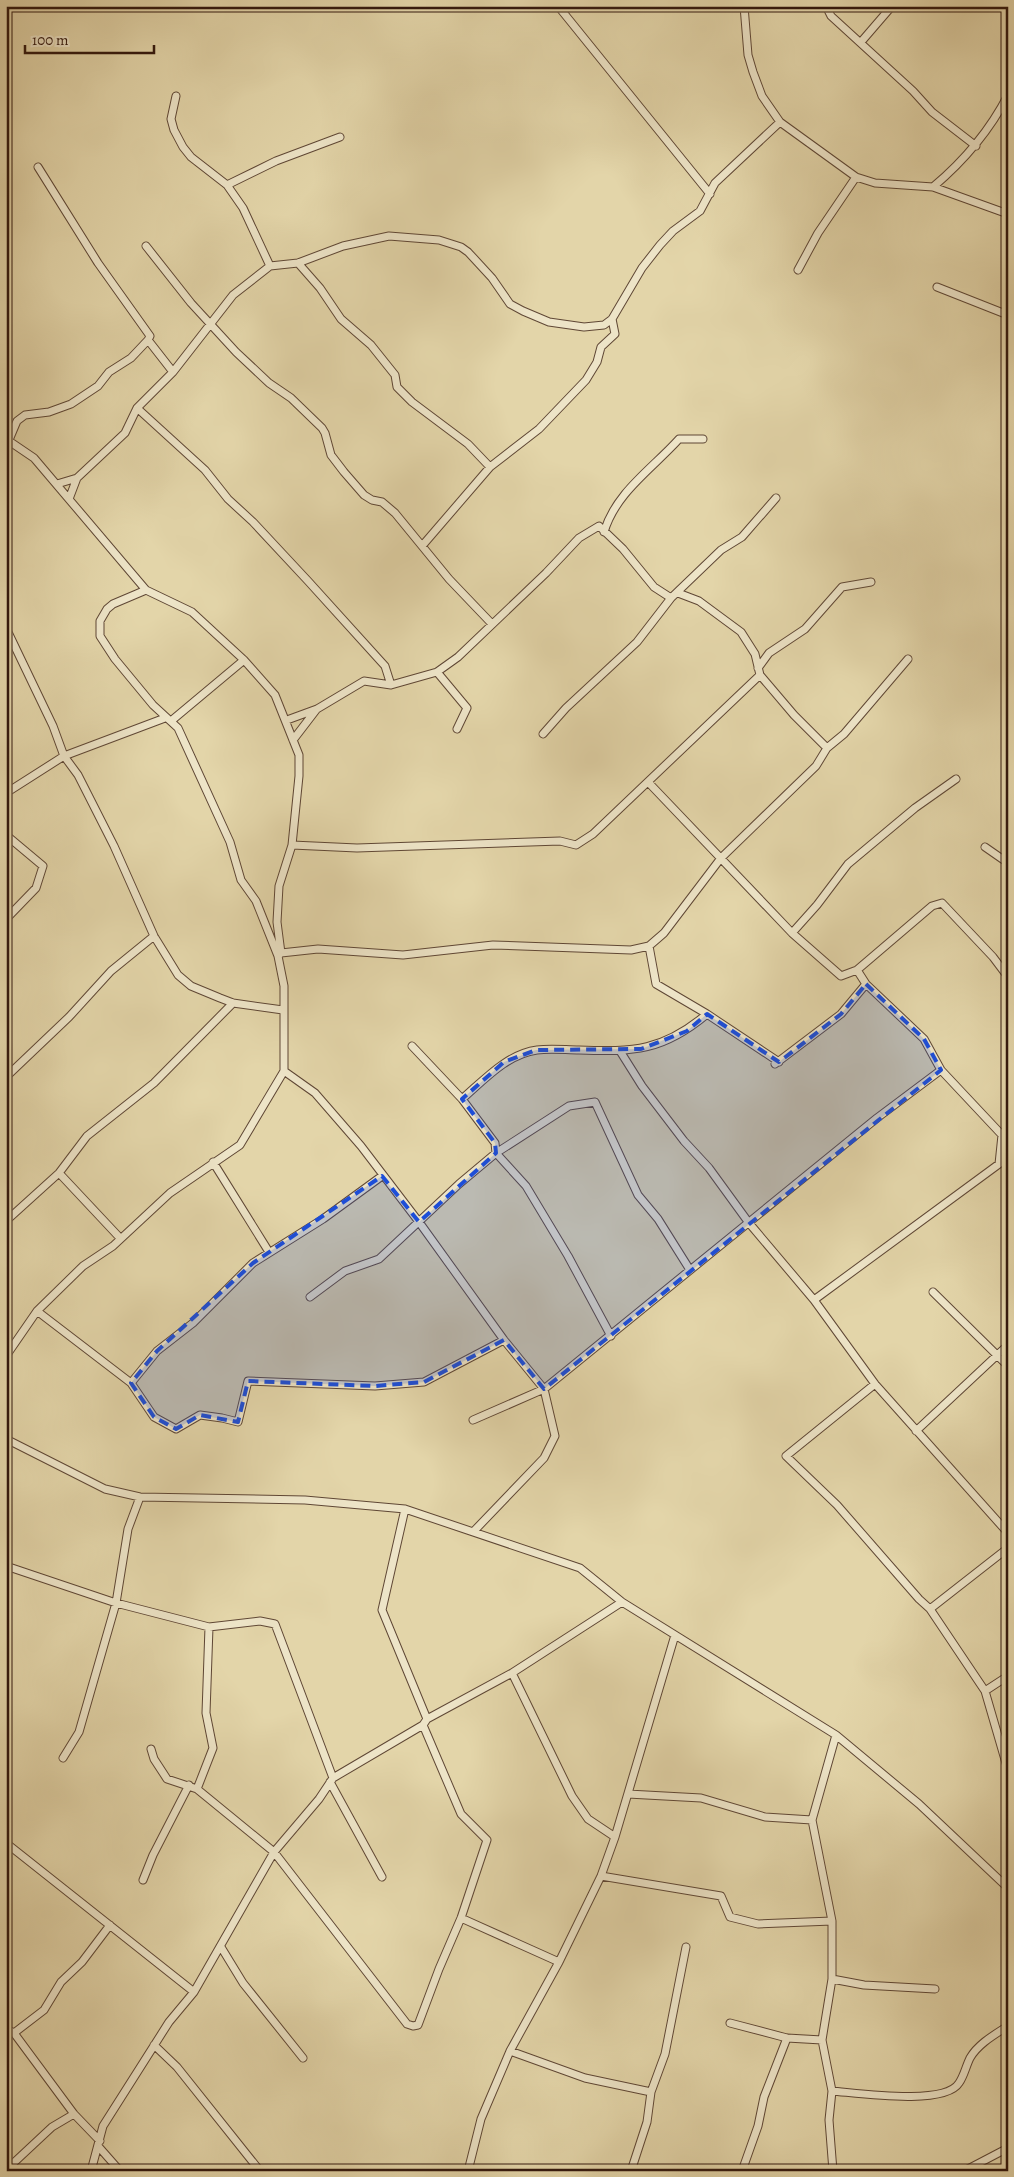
<svg xmlns="http://www.w3.org/2000/svg" width="1014" height="2177" viewBox="0 0 1014 2177" font-family="Alegreya,serif">
<rect width="100%" height="100%" fill="#e3d5a9"/>
<filter id="stains"><feTurbulence type="fractalNoise" baseFrequency=".004" numOctaves="4"/><feColorMatrix values="0 0 0 0 .2 0 0 0 0 .09 0 0 0 0 .02 0 0 0 .5 -.17"/></filter>
<radialGradient id="worn" r=".72"><stop offset=".6" stop-color="#630" stop-opacity="0"/><stop offset="1" stop-color="#630" stop-opacity=".3"/></radialGradient>
<g fill="none" stroke-linecap="round" stroke-linejoin="round">
<g stroke="#5f4735" stroke-width="9">
<path id="minor" d="M558,6L710,194
M744,6L748,55L753,72L762,96L780,122L856,177L875,183L933,187L1008,214
M826,6L831,16L913,91L932,112L976,146
M861,42L892,6
M176,96L171,119L174,130L183,147L191,157L227,185L243,208L270,266
M38,167L98,263L150,336L148,340L173,372
M227,185L276,161L340,137
M933,187C965,160 989,132 1008,95
M146,246L191,303L236,352L269,383L291,398L322,428L325,433L331,455L344,472L364,495L372,500L382,502L395,513L449,579L492,624
M298,263L320,288L341,319L371,345L395,375L397,387L412,402L468,444L490,467
M798,270L818,233L856,177
M937,287L1008,315
M137,408L205,470L228,499L253,522L308,581L385,666L391,685
M6,439L34,458L146,590L192,612L244,660L275,695L299,755V776L292,845L279,886L277,922L281,953L278,956L284,986V1071L240,1145L170,1193L113,1246L83,1266L37,1311L6,1356
M9,440L17,421L25,415L49,412L71,404L98,386L109,372L131,358L148,340
M57,484L77,478
M69,499L77,478L125,433L137,408L173,372L233,295L270,266L298,263L343,246L389,236L439,240L461,247L468,252L492,278L510,304L523,311L549,322L584,327L604,325L612,319L642,268L660,245L673,231L700,211L715,183L780,122
M604,532C616,492 652,469 679,439H703
M422,546L490,467L539,429L586,380L597,362L601,347L615,334L612,319
M146,590L113,604L107,609L100,621V636L115,659L153,705L178,728L230,842L241,880L256,901L278,956
M678,593L699,601L741,632L755,654L760,675L794,715L827,748
M6,628L53,726L64,756L78,775L114,846L154,936L178,975L191,986L220,998L233,1003L283,1010
M758,668L769,653L805,629L842,587L871,582
M437,672L467,708L457,729
M287,720L317,709L364,681L391,685L437,672L458,657L546,573L579,538L599,526L623,549L654,587L671,598
M171,721L244,660
M543,734L566,708L637,642L671,598L721,550L742,537L776,498
M293,740L316,710
M648,782L792,933L841,976L857,970L866,984L924,1039L941,1070L1002,1135L999,1164L814,1300
M6,793L64,756L165,718
M6,835L43,866L36,888L6,919
M292,845L357,848L560,841L576,845L593,834L760,675
M985,847L1008,863
M792,933L817,905L848,864L915,808L956,779
M649,946L656,984L707,1014
M281,953L318,949L403,955L493,945L631,950L649,946L664,933L721,858L816,766L827,748L844,734L908,659
M857,970L932,906L942,903L993,957L1008,977
M412,1046L462,1099L495,1143L496,1153L526,1186L568,1256L611,1336
M620,1051L642,1086L684,1141L709,1168L749,1223L814,1300L875,1384L1008,1533
M775,1064L841,1014L866,984
M284,1071L315,1093L361,1146L419,1222L504,1340L544,1389L555,1436L544,1458L474,1531
M6,1077L69,1017L111,971L154,936
M462,1099C484,1080 507,1054 537,1050C551,1048 566,1050 579,1050C634,1052 663,1051 707,1014L779,1062
M213,1162L269,1252
M59,1173L120,1238
M6,1221L59,1173L87,1136L154,1083L233,1003
M933,1292L1008,1366
M310,1297L345,1271L379,1259L459,1184L496,1153L569,1106L595,1102L638,1195L658,1219L690,1270
M37,1311L131,1383L154,1417L176,1429L200,1415L222,1418L238,1422L248,1381L375,1386L424,1382L504,1340
M131,1383L157,1351L193,1323L253,1263L323,1219L382,1176
M875,1384L786,1456L837,1505L919,1599L930,1609L985,1691L1008,1770
M473,1420L544,1389L877,1118L941,1070
M916,1431L1008,1345
M6,1439L105,1489L140,1497L305,1500L405,1509L580,1568L622,1602L836,1735L919,1804L1008,1888
M405,1509L382,1610L427,1719
M6,1566L116,1603L209,1627L260,1621L275,1624L333,1778
M930,1609L1008,1548
M512,1673L572,1796L588,1819L615,1837
M985,1691L1008,1676
M151,1749L154,1759L167,1779L197,1789L274,1852L407,2024L413,2026L418,2025L439,1969L461,1918L487,1840L461,1814L423,1725
M63,1758L79,1732L116,1603L128,1529L140,1497
M330,1782L382,1877
M197,1789L213,1748L206,1713L209,1627
M628,1794L701,1798L765,1817L812,1820
M6,1843L194,1992
M601,1876L721,1896L730,1917L758,1924L832,1921
M143,1880L153,1855L189,1785
M461,1918L559,1962
M221,1947L243,1983L303,2058
M832,1979L864,1985L935,1989
M730,2023L787,2038L822,2040
M6,2029L14,2033L74,2114L100,2141
M14,2033L44,2010L61,1982L82,1962L110,1925
M154,2045L177,2067L260,2171
M510,2051L585,2078L651,2092
M832,2091C858,2093 945,2106 959,2083C964,2076 966,2066 970,2058C978,2044 994,2035 1008,2026
M98,2146L120,2171
M6,2170L52,2127L74,2114
M91,2171L103,2126L169,2022L194,1992L274,1852L319,1799L333,1778L423,1725L427,1719L512,1673L622,1602
M468,2171L481,2119L510,2051L559,1962L601,1876L615,1837L675,1635
M631,2171L647,2122L651,2092L665,2054L686,1947
M742,2171L758,2126L764,2097L787,2038
M833,2171L829,2120L832,2091L822,2040L832,1979V1921L812,1820L836,1735
M964,2171L1008,2148"/>
</g>
<use href="#minor" stroke="#ede4c7" stroke-width="7"/>
</g>
<path fill="#1d4ed8" fill-opacity="0.2" stroke="#1d4ed8" stroke-width="4" stroke-dasharray="10 6" stroke-linejoin="round" d="M866,984L924,1039L941,1070L544,1389L504,1340L424,1382L375,1386L248,1381L238,1422L200,1415L176,1429L154,1417L131,1383L157,1351L253,1263L382,1176L419,1222L496,1153L495,1143L462,1099L504,1062L536,1050L641,1049L687,1031L707,1014L779,1062L841,1014Z"/>
<rect width="1014" height="2177" fill="none" stroke="#e3d5a9" stroke-width="25"/>
<rect x="8" y="8" width="999" height="2162" fill="none" stroke="#33180e" stroke-width="2.5"/>
<rect x="12" y="12" width="989" height="2152" fill="none" stroke="#33180e"/>
<path d="M25 45v8h129v-8" fill="none" stroke="#33180e" stroke-width="2.5"/>
<text x="32" y="45" font-size="15" fill="#33180e" stroke="#ede4c7" stroke-width="4" paint-order="stroke">100 m</text>
<rect width="100%" height="100%" filter="url(#stains)"/>
<rect width="100%" height="100%" fill="url(#worn)"/>
</svg>
